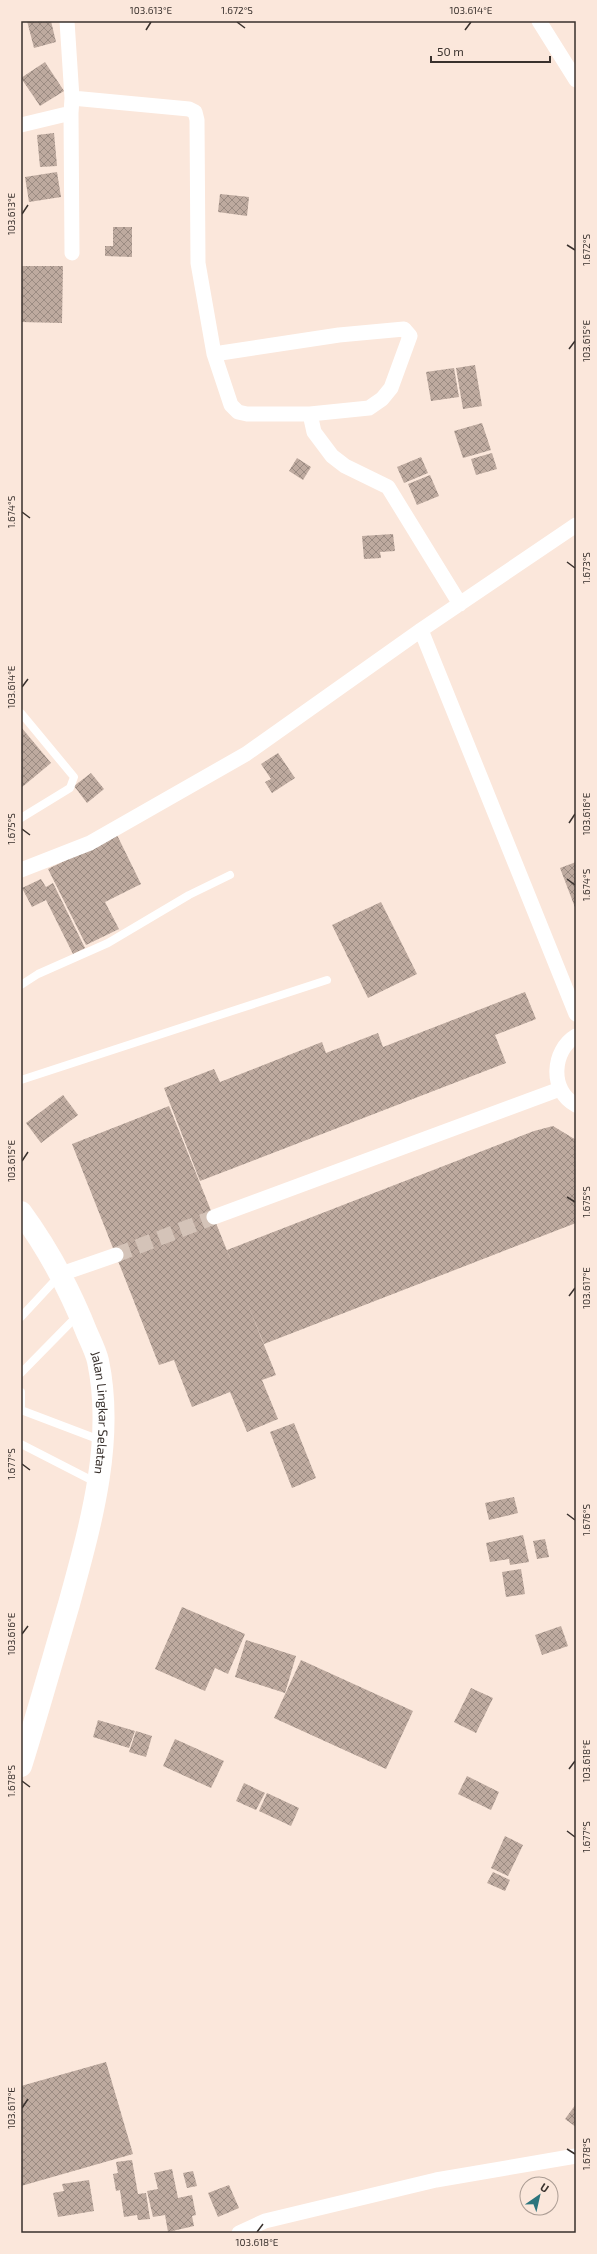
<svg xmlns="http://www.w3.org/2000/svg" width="597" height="2254" viewBox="0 0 597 2254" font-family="'Exo 2',sans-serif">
<defs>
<pattern id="building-cross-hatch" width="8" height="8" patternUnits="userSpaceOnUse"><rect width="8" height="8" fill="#beaa9f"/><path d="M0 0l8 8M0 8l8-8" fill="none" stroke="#9b8b82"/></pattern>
</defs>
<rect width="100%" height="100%" fill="#fbe7db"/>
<path fill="url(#building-cross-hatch)" d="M27,21H51L56,42L34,48Z
M45,62L64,91L40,106L21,78Z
M54,133L57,166L40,167L37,135Z
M57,172L61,197L29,202L25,177Z
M220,194L249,197L247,216L218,212Z
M113,227H132V257L105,256V246H113Z
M21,266H63L62,323L21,322Z
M475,365L482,406L463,409L456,368Z
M454,368L459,397L431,401L426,372Z
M482,423L491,450L463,458L454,431Z
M492,453L497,469L476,475L471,459Z
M421,457L428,473L404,483L397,467Z
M297,458L311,467L303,480L289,471Z
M430,475L439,496L417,505L408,484Z
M393,534L395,551L380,552L381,558L364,559L362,536Z
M21,727L51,763L21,788Z
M278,753L295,778L272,793L265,782L271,779L261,764Z
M91,773L104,789L87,803L74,786Z
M117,835L141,884L105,902L119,929L86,945L48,869Z
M576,862V910L560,868Z
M41,879L46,887L53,883L85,948L73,954L46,900L32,907L22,888Z
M381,902L417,974L368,998L332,925Z
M525,992L536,1019L495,1035L506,1063L200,1181L164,1088L214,1069L220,1082L322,1042L326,1053L378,1033L383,1047Z
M63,1095L78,1115L41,1143L26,1123Z
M169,1106L236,1273L227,1250L534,1131L553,1126L576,1140V1223L264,1344L246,1300L276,1375L262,1380L278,1419L247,1432L230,1392L192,1407L174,1360L159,1365L72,1144Z
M294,1423L316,1478L292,1488L270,1432Z
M514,1497L518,1513L489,1520L485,1503Z
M523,1535L529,1562L510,1565L509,1559L490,1562L486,1543Z
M545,1539L549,1557L537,1559L533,1541Z
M521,1569L525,1594L506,1597L502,1572Z
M182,1607L245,1634L228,1674L215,1668L205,1691L155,1669Z
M561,1626L568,1646L542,1655L535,1635Z
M246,1640L296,1656L285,1693L235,1677Z
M301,1660L413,1711L386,1769L274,1718Z
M471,1688L493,1698L476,1733L454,1722Z
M98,1720L135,1731L129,1748L93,1737Z
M136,1731L152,1736L146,1757L129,1752Z
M175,1739L224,1761L211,1788L163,1766Z
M467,1776L499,1792L491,1810L458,1794Z
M244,1783L265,1793L256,1810L236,1801Z
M267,1793L299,1808L291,1826L259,1811Z
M505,1836L523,1845L508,1876L491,1868Z
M493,1872L510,1880L505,1891L487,1883Z
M106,2062L133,2154L21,2186V2086Z
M576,2104V2127L565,2119Z
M132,2160L138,2194L146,2193L150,2219L138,2220L137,2215L124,2217L120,2190L116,2191L113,2174L118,2173L116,2162Z
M172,2169L178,2198L192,2195L196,2215L192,2216L194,2226L168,2232L165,2215L153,2217L147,2191L158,2189L154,2173Z
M193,2171L197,2186L187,2188L183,2173Z
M89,2180L94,2211L58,2217L53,2193L64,2191L62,2184Z
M229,2185L239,2208L218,2217L208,2193Z"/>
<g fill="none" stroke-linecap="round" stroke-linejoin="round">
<path stroke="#d4c3b8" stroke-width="15" stroke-dasharray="15 8" stroke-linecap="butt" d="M116,1255L214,1217"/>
<path stroke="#fff" stroke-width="8" d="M21,713L74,777L70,788L21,818
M21,985L38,974L108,943L189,895L230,875
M21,1080L327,980
M21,1317L60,1275
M21,1373L78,1315
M21,1392V1406
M21,1410L100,1440
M21,1444L97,1483"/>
<path stroke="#fff" stroke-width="15" d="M539,21L576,80
M72,98L189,109L195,112L197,120L198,263L214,354L231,405L238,412L247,414H310L369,408L382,399L391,388L410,336L404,329L339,335L214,354
M71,113L72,253
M21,125L71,113L72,98L67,21
M310,414L314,432L332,456L345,466L388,487L460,604
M421,630L576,1014
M21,870L90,843L246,754L421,630L576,525
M576,1036C552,1050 549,1091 576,1105
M214,1217L560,1089
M61,1274L116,1255
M239,2233L265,2221L436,2180L576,2156"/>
<path stroke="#fff" stroke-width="22" id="s1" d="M21,1212C48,1249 70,1290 87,1333C91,1342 96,1352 98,1361C115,1442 90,1527 69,1604C53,1658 38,1712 21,1766"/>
</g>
<path fill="none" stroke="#39312d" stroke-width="1.5" d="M237,22L245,28M146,30L151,22M465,30L471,22M22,214L28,205M567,245L575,250M569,349L575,341M22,512L30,518M567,562L575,568M22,687L28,679M569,823L575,814M22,829L30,835M567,879L575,885M22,1161L28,1152M567,1197L575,1202M569,1296L575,1288M22,1464L30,1470M567,1514L575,1520M22,1634L28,1626M569,1769L575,1761M22,1781L30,1787M567,1831L575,1837M22,2108L28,2099M567,2149L575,2154M257,2232L263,2224"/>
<g text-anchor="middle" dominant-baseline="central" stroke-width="4" stroke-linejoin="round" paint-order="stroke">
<g font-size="13" fill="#39312d" stroke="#fbe7db">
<text stroke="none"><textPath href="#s1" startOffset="220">Jalan Lingkar Selatan</textPath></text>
</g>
</g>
<rect width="597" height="2254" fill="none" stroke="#fbe7db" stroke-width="44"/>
<g transform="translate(539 2196) rotate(34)"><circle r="19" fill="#fbe7db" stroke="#ad9e95"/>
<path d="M0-3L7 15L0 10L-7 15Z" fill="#2c757d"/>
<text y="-6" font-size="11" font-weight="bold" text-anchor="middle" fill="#39312d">U</text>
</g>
<path d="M431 56v6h119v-6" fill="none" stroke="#39312d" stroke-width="2"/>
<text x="437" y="56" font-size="12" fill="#39312d" stroke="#fbe7db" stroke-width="3" paint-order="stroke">50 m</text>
<rect x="22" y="22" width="553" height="2210" fill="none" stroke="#39312d" stroke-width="1.5"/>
<g font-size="10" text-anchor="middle" fill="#39312d">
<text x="151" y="14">103.613°E</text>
<text x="237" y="14">1.672°S</text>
<text x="471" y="14">103.614°E</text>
<text transform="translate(11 214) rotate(-90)" y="4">103.613°E</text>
<text transform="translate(586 250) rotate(-90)" y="4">1.672°S</text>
<text transform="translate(586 341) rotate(-90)" y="4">103.615°E</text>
<text transform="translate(11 512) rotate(-90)" y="4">1.674°S</text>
<text transform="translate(586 568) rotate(-90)" y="4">1.673°S</text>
<text transform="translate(11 687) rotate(-90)" y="4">103.614°E</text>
<text transform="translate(586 814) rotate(-90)" y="4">103.616°E</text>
<text transform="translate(11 829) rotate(-90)" y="4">1.675°S</text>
<text transform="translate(586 885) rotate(-90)" y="4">1.674°S</text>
<text transform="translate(11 1161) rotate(-90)" y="4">103.615°E</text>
<text transform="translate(586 1202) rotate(-90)" y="4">1.675°S</text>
<text transform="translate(586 1288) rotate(-90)" y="4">103.617°E</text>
<text transform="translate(11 1464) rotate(-90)" y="4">1.677°S</text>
<text transform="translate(586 1520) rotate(-90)" y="4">1.676°S</text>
<text transform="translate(11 1634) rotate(-90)" y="4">103.616°E</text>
<text transform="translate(586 1761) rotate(-90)" y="4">103.618°E</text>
<text transform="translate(11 1781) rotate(-90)" y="4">1.678°S</text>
<text transform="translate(586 1837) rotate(-90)" y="4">1.677°S</text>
<text transform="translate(11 2108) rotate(-90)" y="4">103.617°E</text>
<text transform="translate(586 2154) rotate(-90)" y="4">1.678°S</text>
<text x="257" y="2246">103.618°E</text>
</g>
</svg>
